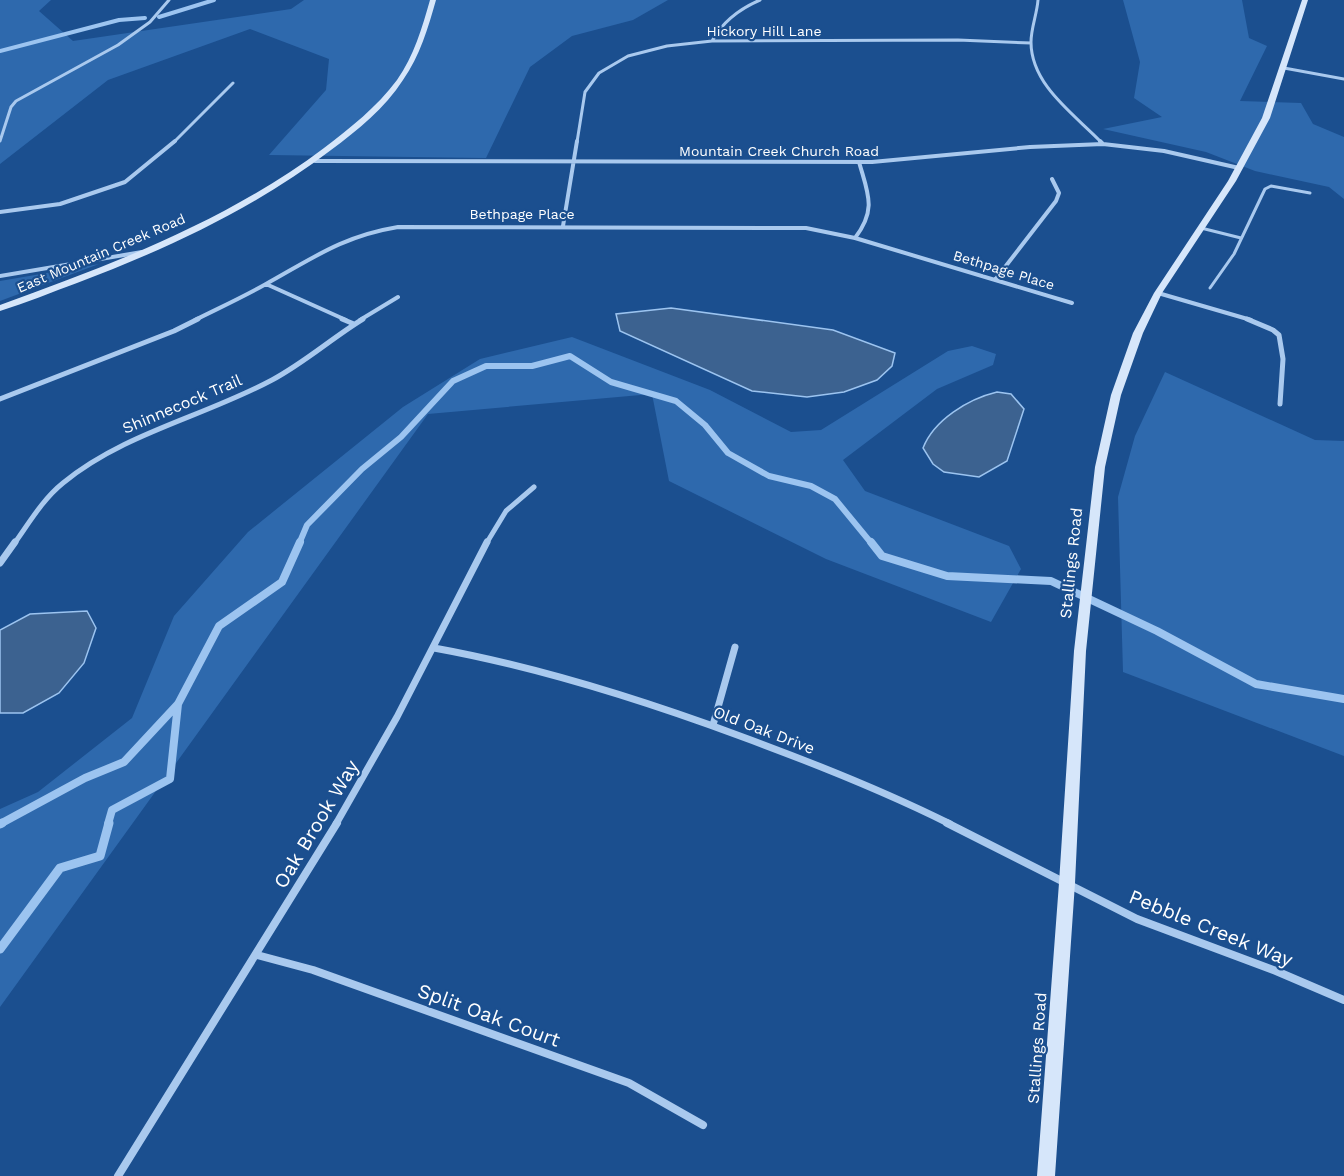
<svg xmlns="http://www.w3.org/2000/svg" width="1344" height="1176" viewBox="0 0 1344 1176" font-family="'Work Sans',sans-serif">
<rect width="100%" height="100%" fill="#1b4f8f"/>
<path fill="#2e69ad" d="M0,0H51L39,11L73,41L291,9L304,0H668L633,20L572,36L530,67L486,158L269,155L326,90L329,59L250,29L108,80L0,164Z
M1123,0H1242L1249,38L1267,46L1240,101L1301,103L1313,124L1344,137V199L1329,187L1255,171L1206,152L1103,129L1162,117L1134,98L1140,62Z
M99,264L0,301V281Z
M572,337L710,390L791,432L821,430L948,351L972,346L996,354L993,365L937,389L843,460L865,491L1009,546L1021,569L991,622L826,559L669,481L652,394L428,414L0,1007V809L38,792L132,718L174,616L248,532L403,407L480,359Z
M1165,372L1315,440L1344,441V756L1123,672L1118,497L1135,436Z"/>
<path fill="#3c6290" stroke="#9cc4f0" stroke-width="1.5" d="M671,308L833,330L895,353L892,366L877,380L844,392L807,397L752,391L620,331L616,314Z
M997,392L1011,394L1024,409L1007,461L979,477L944,472L933,464L923,448C934,420 968,399 997,392Z
M87,611L96,628L84,663L59,693L23,713H0V630L30,614Z"/>
<g fill="none" stroke-linecap="round" stroke-linejoin="round">
<path stroke="#9cc4f0" stroke-width="4" d="M159,17L214,0
M0,51L119,20L145,18"/>
<path stroke="#9cc4f0" stroke-width="6" d="M299,544L307,525L362,469L401,437L453,381L486,366H532L570,356L611,382L676,401L705,425L728,453L769,476L811,486L835,499L872,544"/>
<path stroke="#9cc4f0" stroke-width="8" d="M871,542L882,556L947,576L1051,581L1157,631L1256,684L1344,699
M0,824L85,778L124,762L178,704L219,626L282,582L300,542
M108,824L112,810L170,779L178,704"/>
<path stroke="#9cc4f0" stroke-width="9" d="M0,824L2,823
M0,949L60,868L100,856L109,823"/>
<path stroke="#a9c9ee" stroke-width="3" d="M1201,228L1241,238
M1210,288L1234,254L1265,189L1271,186L1310,193"/>
<path stroke="#a9c9ee" stroke-width="3" d="M1038,0C1037,14 1031,28 1031,42C1031,85 1074,114 1101,142
M712,41C723,21 739,9 760,0
M1284,68L1344,79
M0,141L11,107L16,101L118,45L150,22L169,0
M174,142L233,83
M577,142L585,92L599,73L628,56L667,46L712,41L958,40L1031,43"/>
<path stroke="#a9c9ee" stroke-width="4" d="M1100,141L1103,144
M315,161L872,162L1030,147L1103,144L1164,151L1239,168
M0,212L60,204L125,182L175,141
M563,226L577,141
M855,238C877,209 868,194 859,162
M0,276L142,252
M995,280L1056,201L1059,193L1052,179
M266,284L346,320
M1158,293L1251,320
M195,320C219,308 243,297 266,284C313,258 343,236 398,227L806,228L855,238L1072,303
M360,320L398,297"/>
<path stroke="#a9c9ee" stroke-width="5" d="M342,319L354,324
M1247,319L1273,330L1279,335L1283,359L1280,404
M0,399L174,331L198,319
M14,544C29,523 43,499 63,483C124,433 203,417 272,380C304,363 332,338 363,319
M486,544L506,511L534,487"/>
<path stroke="#a9c9ee" stroke-width="7" d="M0,563L15,542
M434,648C539,667 640,699 740,736C811,762 882,790 950,824
M713,725L735,647
M336,824L397,717L487,542"/>
<path stroke="#a9c9ee" stroke-width="8" d="M947,823L1137,919L1276,971L1344,1000
M257,955L313,970L629,1083L703,1125
M118,1176L337,823"/>
<path fill="#d6e6fa" fill-rule="evenodd" d="M430,0H436C428,28 420,56 403,80C385,108 358,130 331,150C255,208 167,249 77,283C52,292 26,303 0,311V305C113,264 227,221 324,148C350,128 377,107 397,80C414,56 422,28 430,0Z
M1302,0H1308L1270,118L1236,181L1162,293L1143,333L1121,395L1105,467L1086,651L1075,883L1055,1176H1037L1059,883L1074,651L1095,467L1111,395L1133,333L1154,293L1228,181L1262,118Z"/>
</g>
<g text-anchor="middle" dominant-baseline="central" stroke-width="4.5" stroke-linejoin="round" paint-order="stroke">
<g font-size="14" fill="#fff" stroke="#1b4f8f">
<text x="764" y="31">Hickory Hill Lane</text>
<text x="779" y="151">Mountain Creek Church Road</text>
<text x="522" y="214">Bethpage Place</text>
<text transform="translate(101 253) rotate(-23)">East Mountain Creek Road</text>
<text transform="translate(1004 270) rotate(17)">Bethpage Place</text>
</g>
<g font-size="16" fill="#fff" stroke="#1b4f8f">
<text transform="translate(182 404) rotate(-23)">Shinnecock Trail</text>
<text transform="translate(1071 563) rotate(-84)">Stallings Road</text>
<text transform="translate(764 730) rotate(21)">Old Oak Drive</text>
<text transform="translate(1037 1048) rotate(-86)">Stallings Road</text>
</g>
<g font-size="20" fill="#fff" stroke="#1b4f8f">
<text transform="translate(316 824) rotate(-59)">Oak Brook Way</text>
<text transform="translate(1211 928) rotate(22)">Pebble Creek Way</text>
<text transform="translate(489 1015) rotate(20)">Split Oak Court</text>
</g>
</g>
</svg>
